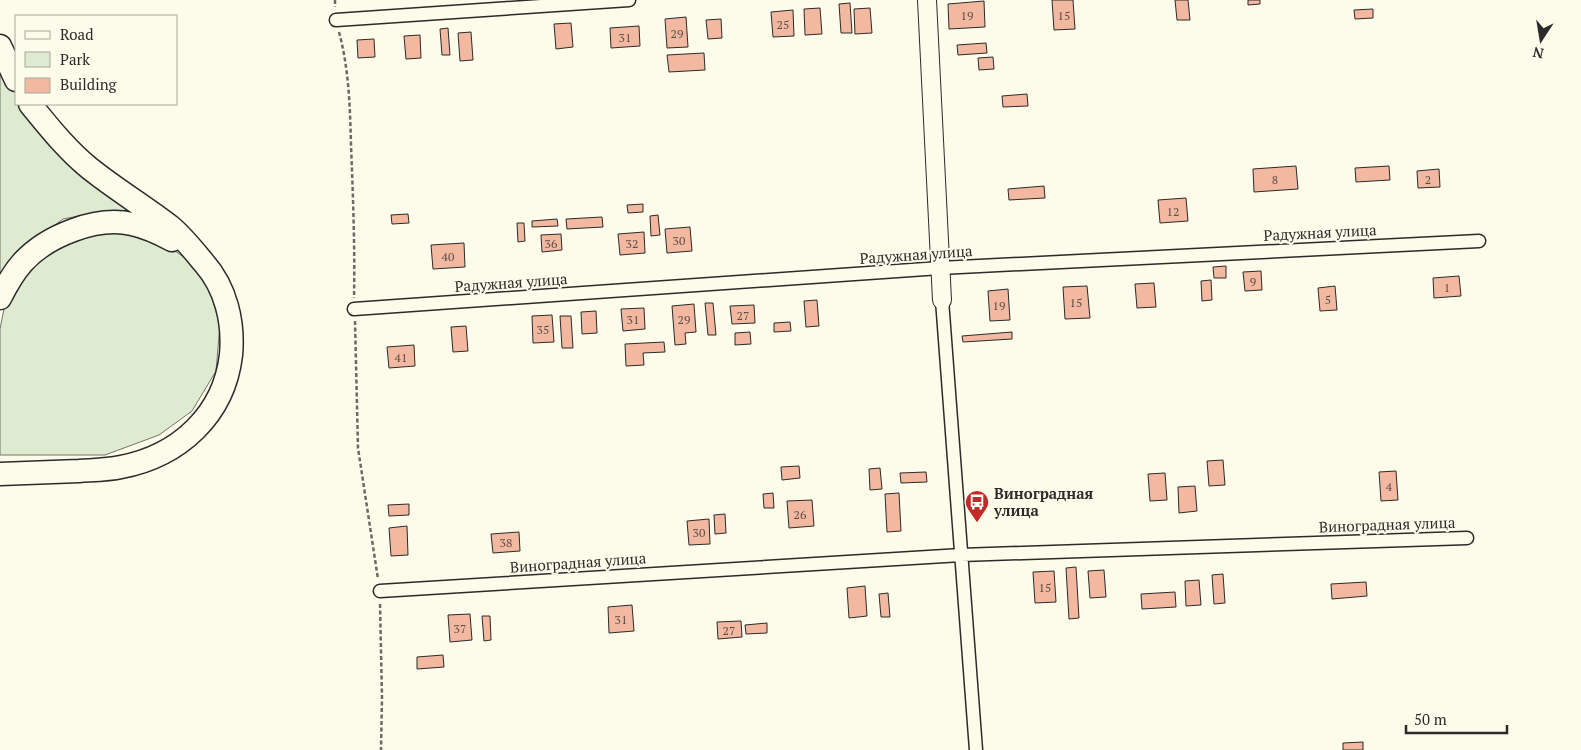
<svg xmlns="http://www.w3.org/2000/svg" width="1581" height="750" viewBox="0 0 1581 750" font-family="'PT Serif',serif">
<rect width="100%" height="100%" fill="#fdfbea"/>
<path fill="#deebd1" stroke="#74746e" d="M0,60L16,92V104H25L139,211H106L63,219L18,253L0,282Z
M127,231L161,241L185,258L208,286L220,324L216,371L192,411L159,435L105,455H0V329L6,299L30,263L92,232Z"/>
<path fill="#f2b8a0" stroke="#2b2b2b" d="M1052,0H1073L1075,29L1054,30Z
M1175,0H1188L1190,20H1177Z
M1248,0H1260V4L1248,5Z
M984,1L985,27L949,29L948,4Z
M850,3L852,33H841L839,4Z
M820,8L822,34L805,35L804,9Z
M870,8L872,33L855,34L854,9Z
M1373,9V18L1355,19L1354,10Z
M793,10L794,36L773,37L771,12Z
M686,17L688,47L667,48L665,19Z
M721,19L722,38L708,39L706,20Z
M571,23L573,47L556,49L554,24Z
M639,26L640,46L611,48L610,28Z
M448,28L450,55H442L440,29Z
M471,32L473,60L460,61L458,33Z
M420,35L421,58L406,59L404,36Z
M374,39L375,57L358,58L357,40Z
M986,43L987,53L958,55L957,45Z
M704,53L705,70L669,72L667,55Z
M993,57L994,69L979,70L978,58Z
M1027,94L1028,106L1003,107L1002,96Z
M1296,166L1298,189L1254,192L1253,169Z
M1389,166L1390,180L1356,182L1355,168Z
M1439,169L1440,187L1418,188L1417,171Z
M1044,186L1045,198L1009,200L1008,189Z
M1186,198L1188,221L1160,223L1158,200Z
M643,204V212L628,213L627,205Z
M408,214L409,223L392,224L391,215Z
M658,215L660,235L651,236L650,216Z
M602,217L603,227L567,229L566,219Z
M557,219L558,226L532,227V221Z
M517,223H524L525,241L518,242Z
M690,227L692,251L667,253L665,229Z
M644,232L645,253L620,255L618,234Z
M561,234L562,250L542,252L541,235Z
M464,243L465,267L433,269L431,245Z
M1226,266V278H1214L1213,267Z
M1261,271L1262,290L1245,291L1243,272Z
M1459,276L1461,296L1434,298L1433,278Z
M1211,280L1212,300L1202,301L1201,281Z
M1154,283L1156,307L1137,308L1135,284Z
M1087,286L1090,318L1065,319L1063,287Z
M1335,286L1337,310L1320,311L1318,288Z
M1008,289L1010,320L990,321L988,291Z
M817,300L819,326L806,327L804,301Z
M705,303H713L716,335H708Z
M694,304L696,332L685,333L686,344L675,345L672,306Z
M754,305L755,323L732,324L730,306Z
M644,308L645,329L623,331L621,309Z
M596,311L597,333L582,334L581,312Z
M552,315L554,342L533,343L532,316Z
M560,316H571L573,348H562Z
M790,322L791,331L774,332V323Z
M466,326L468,351L453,352L451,327Z
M750,332L751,344L735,345V333Z
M1012,332V339L963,342L962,336Z
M664,342L665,352L643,353L644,365L626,366L625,344Z
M414,345L415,366L389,368L387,347Z
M1223,460L1225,485L1209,486L1207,461Z
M799,466L800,478L782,480L781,467Z
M880,468L882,489L870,490L869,469Z
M1396,471L1398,500L1381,501L1379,472Z
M926,472L927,482L901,483L900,473Z
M1165,473L1167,500L1150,501L1148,474Z
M1195,486L1197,511L1179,513L1178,487Z
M773,493L774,508H764L763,494Z
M899,493L901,531L887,532L885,494Z
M812,500L814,526L789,528L787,501Z
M409,504V515L389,516L388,505Z
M725,514L726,533L715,534L714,515Z
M709,519L710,544L689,545L687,521Z
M407,526L408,555L391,556L389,528Z
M519,532L520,551L493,553L491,534Z
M1076,567L1079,618L1069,619L1066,568Z
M1104,570L1106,597L1090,598L1088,571Z
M1054,571L1056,602L1035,603L1033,572Z
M1223,574L1225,603L1214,604L1212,575Z
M1199,580L1201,605L1186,606L1185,581Z
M1366,582L1367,596L1332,599L1331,584Z
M865,586L867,616L849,618L847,588Z
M1175,592L1176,607L1142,609L1141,594Z
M888,593L890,617H881L879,594Z
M632,605L634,631L609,633L608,607Z
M470,614L472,640L450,642L448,615Z
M482,616H490L491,640L484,641Z
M741,621L742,637L718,639L717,622Z
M767,623V633L746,634L745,625Z
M443,655L444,667L417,669V657Z
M1363,742V750H1343V743Z"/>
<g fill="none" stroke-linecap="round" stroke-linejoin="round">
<g stroke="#2b2b2b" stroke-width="15">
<path id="street" d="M336,20L629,0
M942,300L976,750
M354,309L940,268L1479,241
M380,591L961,555L1467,538"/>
</g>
<g stroke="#2b2b2b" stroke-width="20">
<path id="secondary" d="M927,0L942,300"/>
</g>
<g stroke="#2b2b2b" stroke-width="25">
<path id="highway" d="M0,46L16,80
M0,298C6,286 13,273 23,262C47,236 96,216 132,224C146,227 159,233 172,240
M0,474C26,473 53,472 79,471C93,470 107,470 121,467C179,456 224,415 231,355C234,322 226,288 204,263C194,251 183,237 171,227C144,206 115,189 88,167C66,149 48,126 30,104"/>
</g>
<path stroke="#6a6964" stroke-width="2.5" stroke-dasharray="4 2.5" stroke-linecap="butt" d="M335,0V7
M339,32C349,69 350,107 351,145C353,196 355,247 354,298
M355,321L358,448L378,579
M380,604L382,697L381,750"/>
<use href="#street" stroke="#fdfbea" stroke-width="12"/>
<use href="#secondary" stroke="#fdfbea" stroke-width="18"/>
<use href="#highway" stroke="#fdfbea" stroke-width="22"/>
</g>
<defs>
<g id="bus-pin" transform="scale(1.25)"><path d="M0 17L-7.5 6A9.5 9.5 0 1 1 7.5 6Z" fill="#c62828" stroke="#fdfbea"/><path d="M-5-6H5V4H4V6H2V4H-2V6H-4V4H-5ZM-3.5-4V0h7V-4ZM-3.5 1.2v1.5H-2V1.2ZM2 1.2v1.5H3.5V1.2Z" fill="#fff"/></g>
</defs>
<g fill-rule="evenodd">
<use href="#bus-pin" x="977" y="502"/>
</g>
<g text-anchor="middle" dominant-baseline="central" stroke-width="4" stroke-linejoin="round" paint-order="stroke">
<g font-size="12" fill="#5d4e48">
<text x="967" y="15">19</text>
<text x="1064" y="15">15</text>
<text x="783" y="24">25</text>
<text x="677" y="33">29</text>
<text x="625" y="37">31</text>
<text x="1275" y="179">8</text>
<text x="1428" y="179">2</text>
<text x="1173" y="211">12</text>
<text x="679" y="240">30</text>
<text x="551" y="243">36</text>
<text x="632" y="243">32</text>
<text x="448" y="256">40</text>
<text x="1253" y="281">9</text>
<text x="1447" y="287">1</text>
<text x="1328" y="299">5</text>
<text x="1076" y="302">15</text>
<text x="999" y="305">19</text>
<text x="743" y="315">27</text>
<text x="633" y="319">31</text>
<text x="684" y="319">29</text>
<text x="543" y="329">35</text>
<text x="401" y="357">41</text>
<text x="1389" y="486">4</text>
<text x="800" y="514">26</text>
<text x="699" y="532">30</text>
<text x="506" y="542">38</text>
<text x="1045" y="587">15</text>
<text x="621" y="619">31</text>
<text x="460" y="628">37</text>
<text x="729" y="630">27</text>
</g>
<g font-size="15" fill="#2b2b2b" stroke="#fdfbea">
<text transform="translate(1320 232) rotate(-3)">Радужная улица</text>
<text transform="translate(916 254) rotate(-4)">Радужная улица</text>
<text transform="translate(511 282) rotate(-4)">Радужная улица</text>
<text transform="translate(1387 524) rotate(-2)">Виноградная улица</text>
<text transform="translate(578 562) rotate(-4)">Виноградная улица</text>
</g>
<g font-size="15" font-weight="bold" fill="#2b2b2b" stroke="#fdfbea" text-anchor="start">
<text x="994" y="493">Виноградная<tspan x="994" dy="17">улица</tspan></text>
</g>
</g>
<rect x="15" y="15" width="162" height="90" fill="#fdfbea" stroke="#a9a89e"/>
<rect x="25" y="31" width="25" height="8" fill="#fdfbea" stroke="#a9a89e"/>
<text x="60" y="40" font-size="15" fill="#2b2b2b">Road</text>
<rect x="25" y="52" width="25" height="15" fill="#deebd1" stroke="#a9a89e"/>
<text x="60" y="65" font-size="15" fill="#2b2b2b">Park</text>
<rect x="25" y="78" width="25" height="15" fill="#f2b8a0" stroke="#a9a89e"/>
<text x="60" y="90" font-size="15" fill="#2b2b2b">Building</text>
<g transform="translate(1541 40) rotate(192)" stroke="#fdfbea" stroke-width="4" paint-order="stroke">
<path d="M0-4L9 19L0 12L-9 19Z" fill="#2b2b2b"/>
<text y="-8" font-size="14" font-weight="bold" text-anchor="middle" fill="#2b2b2b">N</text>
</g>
<path d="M1406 725v8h101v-8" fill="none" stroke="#2b2b2b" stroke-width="2.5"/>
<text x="1414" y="725" font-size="15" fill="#2b2b2b" stroke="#fdfbea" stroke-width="4" paint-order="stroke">50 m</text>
</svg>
